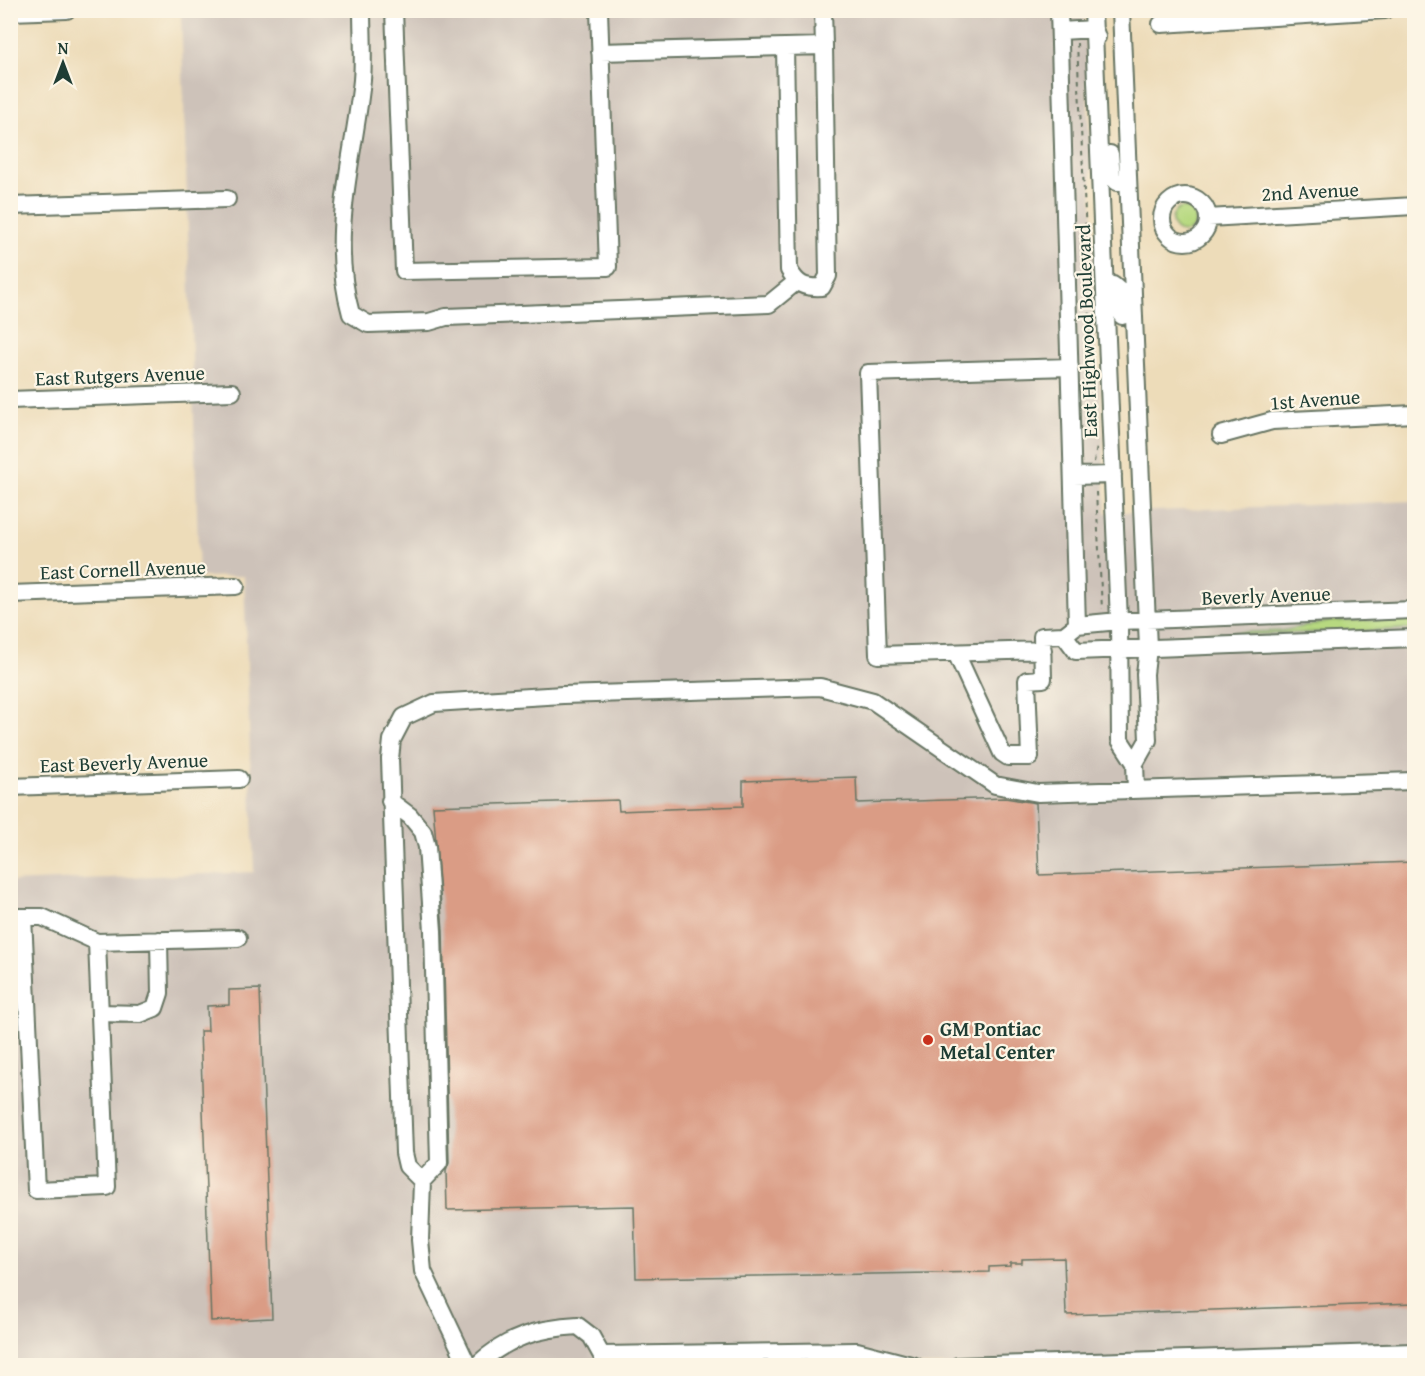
<svg xmlns="http://www.w3.org/2000/svg" width="1425" height="1376" viewBox="0 0 1425 1376" font-family="'Gentium Book Plus',serif">
<rect width="100%" height="100%" fill="#fcf5e5"/>
<filter id="ink" filterUnits="userSpaceOnUse"><feTurbulence type="fractalNoise" baseFrequency=".0167" numOctaves="2"/><feDisplacementMap in="SourceGraphic" scale="12" xChannelSelector="R" yChannelSelector="G"/><feConvolveMatrix kernelMatrix="1 2 1 2 8 2 1 2 1" color-interpolation-filters="sRGB"/></filter>
<filter id="wash" filterUnits="userSpaceOnUse"><feTurbulence type="fractalNoise" baseFrequency=".008" numOctaves="4" result="noise"/><feDisplacementMap in="SourceGraphic" scale="24" xChannelSelector="R" yChannelSelector="G"/><feGaussianBlur stdDeviation="1.35" result="paint"/><feColorMatrix in="noise" values="0 0 0 0 0 0 0 0 0 0 0 0 0 0 0 0 0 1.4 0 .05"/><feComposite in="paint" operator="in"/></filter>
<g filter="url(#wash)">
<rect width="100%" height="100%" fill="#eddcb9"/>
<path fill="#cdc2b9" d="M181,11H1084L1095,275L1094,342L1100,383L1106,513L1414,501V1365H11L10,882L254,872L244,576L199,577Z"/>
<path fill="#b7d980" stroke="#6b8b5a" stroke-width="1.5" d="M1172 220a12 12 0 1 1 24 0a12 12 0 1 1-24 0Z
M1414,619L1412,629L1184,637L1186,634L1282,631L1332,621Z"/>
<g id="blocks">
<path fill="#da9c85" d="M856,777L857,803L1005,798L1036,803L1039,875L1414,862V1303L1066,1315L1064,1258L1022,1259V1263H1010V1266L989,1267V1272L636,1278L634,1206L447,1210L446,1171L449,1163L443,931L433,806L618,800L619,811L743,806V781Z
M260,989L272,1318L211,1321L200,1031H208L207,1006L229,1005V990Z"/>
</g>
</g>
<g filter="url(#ink)">
<use href="#blocks" fill-opacity="0" stroke="#677563" stroke-width="1.5"/>
<g fill="none" stroke-linecap="round" stroke-linejoin="round">
<g stroke="#677563" stroke-width="20">
<path id="minor" d="M362,10C362,33 364,57 362,80C354,160 328,233 351,314L368,324L429,322L446,317L769,304L796,282
M394,10L404,271L608,267L599,10
M823,10L824,46L828,276L822,287C804,288 798,285 789,270L785,47L824,46
M1059,10L1077,625
M1093,10L1119,621L1120,740L1135,763
M1121,10L1148,648L1145,674L1148,740L1135,763L1136,790
M10,12L67,10
M1161,24L1385,10
M1061,31L1094,29L1097,37
M600,52L785,47
M1110,154L1112,177L1117,182H1128
M1162 219a23 23 0 1 1 46 0a23 23 0 1 1-46 0Z
M10,206L227,199
M1208,218L1414,206
M1105,285H1113L1120,291L1122,316
M10,400L232,392
M1221,435L1272,421L1414,414
M1073,476L1113,475
M10,594L236,586
M1064,635L1076,651L1414,638
M1043,650L878,655L868,373L1070,367
M956,653L1002,753L1008,757H1030L1027,680L1043,679L1042,636L1064,635L1077,625L1119,621L1414,610
M10,787L239,779
M390,801L410,816L423,832L427,847L433,931L439,1163L422,1181L407,1166L404,1153L390,759L392,740L404,717L434,703L563,695L820,687L873,701L995,785L1038,793L1414,781
M10,917H42L97,942L107,1187L36,1190L23,917
M97,942L238,938
M100,1013L140,1014L155,1008L160,993L159,940
M422,1181L420,1240L423,1271L468,1366
M602,1355L857,1351L915,1366
M476,1366C505,1338 539,1328 578,1326L591,1336L607,1365
M958,1366L1414,1352"/>
</g>
<path stroke="#677563" stroke-width="2" stroke-dasharray="4.5 4.5" stroke-linecap="butt" d="M1077,43L1095,427
M1094,462L1097,447
M1096,492L1102,609"/>
<use href="#minor" stroke="#fff" stroke-width="16"/>
</g>
</g>
<circle fill="#c8321e" stroke="#fcf5e5" stroke-width="2" cx="928" cy="1040" r="6"/>
<g text-anchor="middle" dominant-baseline="central" stroke-width="4.5" stroke-linejoin="round" paint-order="stroke">
<g font-size="20" fill="#1f3d34" stroke="#fcf5e5">
<text transform="translate(1310 191) rotate(-3)">2nd Avenue</text>
<text transform="translate(1086 331) rotate(-92)">East Highwood Boulevard</text>
<text transform="translate(120 375) rotate(-2)">East Rutgers Avenue</text>
<text transform="translate(1315 399) rotate(-4)">1st Avenue</text>
<text transform="translate(123 569) rotate(-2)">East Cornell Avenue</text>
<text transform="translate(1266 595) rotate(-2)">Beverly Avenue</text>
<text transform="translate(124 762) rotate(-2)">East Beverly Avenue</text>
</g>
<g font-size="20" font-weight="bold" fill="#1f3d34" stroke="#fcf5e5" text-anchor="start">
<text x="940" y="1028">GM Pontiac<tspan x="940" dy="23">Metal Center</tspan></text>
</g>
</g>
<rect width="1425" height="1376" fill="none" stroke="#fcf5e5" stroke-width="36"/>
<g transform="translate(63 63)" stroke="#fcf5e5" stroke-width="4.5" paint-order="stroke">
<path d="M0-4.5L10 22L0 15L-10 22Z" fill="#1f3d34"/>
<text y="-9" font-size="16" font-weight="bold" text-anchor="middle" fill="#1f3d34">N</text>
</g>
</svg>
